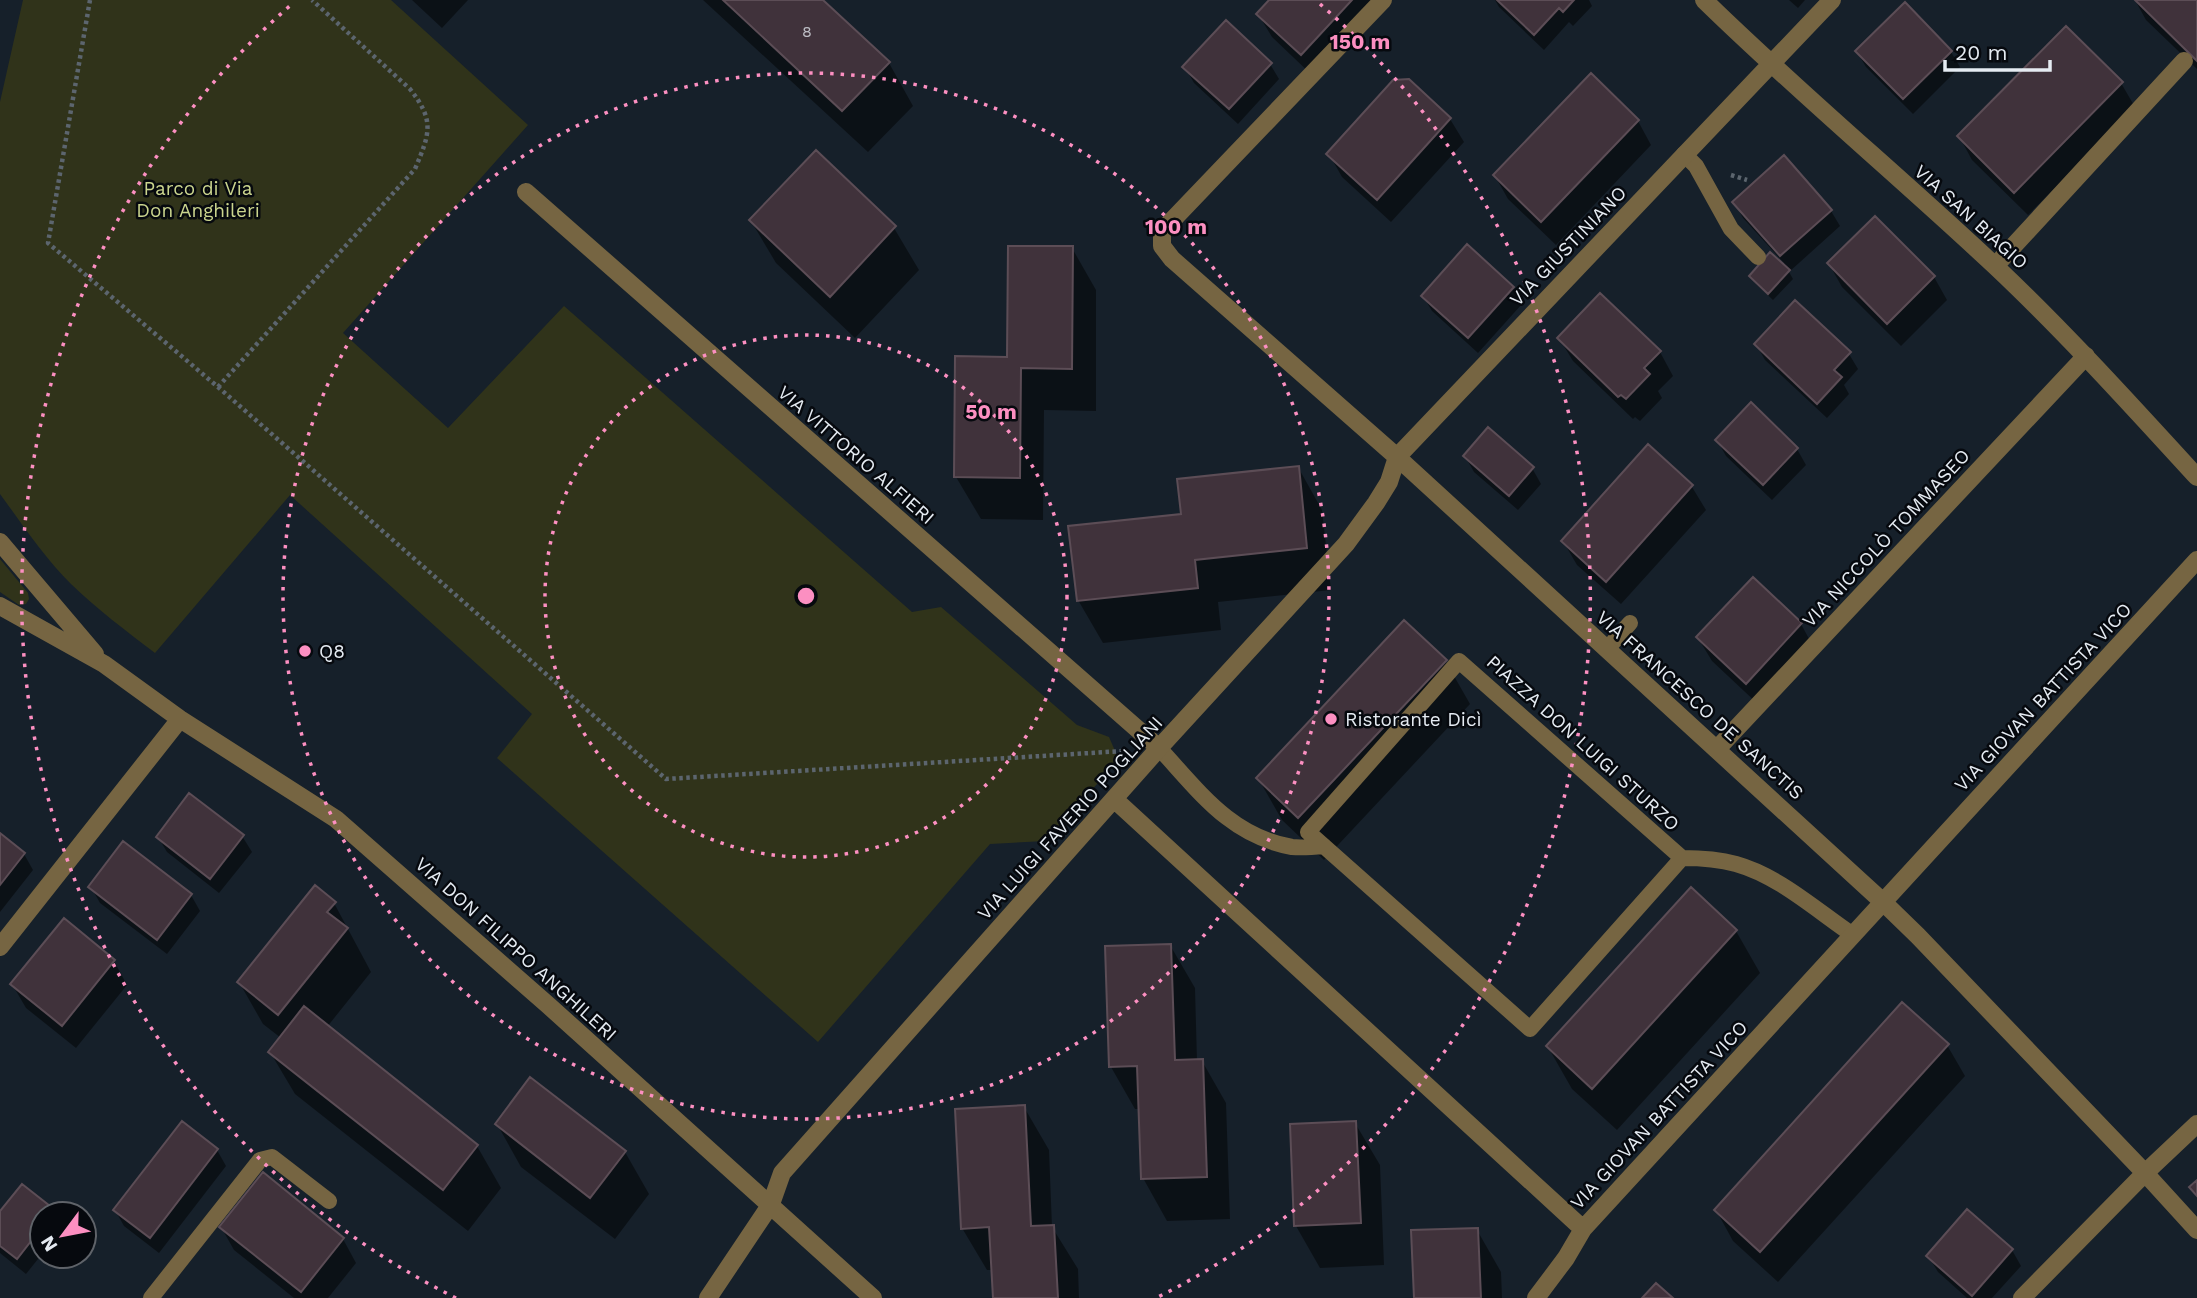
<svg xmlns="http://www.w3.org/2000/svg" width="2197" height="1298" viewBox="0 0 2197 1298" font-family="'Work Sans',sans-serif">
<rect width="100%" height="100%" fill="#16202a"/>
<path fill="#30331a" d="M23,0H391L528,125L343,333L448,428L564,306L912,612L941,607L1077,725L1109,737L1119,760L1045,841L990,844L818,1042L497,758L532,714L290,495L155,653C126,631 97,609 71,584C44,557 22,524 0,494V102Z
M0,559L28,593L29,599L26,604L19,605L0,592Z"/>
<path fill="#0007" d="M412,0H468L442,28Z
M703,0H821L889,63L913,106L868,152Z
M1271,0H1386L1315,78L1272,37L1258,14Z
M1495,0H1589L1592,6L1573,26L1569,22L1544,50L1499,7Z
M1789,0H1805L1798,8Z
M2135,0H2197V69L2146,20Z
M1857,52H1951L1960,67L1913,114L1866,67Z
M1270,64L1279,79L1238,124L1194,83L1185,67Z
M1591,76L1638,121L1651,145L1556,245L1508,199L1495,176Z
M2121,83L2135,107L2028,215L1972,160L1959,136Z
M1450,119L1464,142L1391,222L1342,177L1329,154Z
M1734,202L1831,211L1840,226L1789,272L1793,279L1773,300L1755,283L1751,276L1784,263L1743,218Z
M751,221L894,228L919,270L855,338L776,263Z
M1072,248L1096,290V411L1044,410L1043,520L981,519L956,477L1009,359Z
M1829,264L1934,277L1947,300L1901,346L1842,287Z
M1513,288L1522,304L1478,353L1432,311L1423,296Z
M1559,338L1660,352L1673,376L1658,391L1662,398L1640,421L1635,417L1633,419L1573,361Z
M1756,344L1849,354L1858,369L1844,385L1849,394L1827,418L1765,360Z
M1751,405L1797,449L1806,465L1772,500L1726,456L1717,440Z
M1648,447L1692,487L1706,510L1621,604L1577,565L1563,541Z
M1465,456L1532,468L1541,484L1518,510L1474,472Z
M1298,467L1322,510L1331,590L1218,602L1221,630L1103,643L1078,600L1183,515Z
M1753,579L1801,624L1814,648L1760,706L1712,661L1698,638Z
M1404,623L1446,662L1470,704L1324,860L1282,820L1258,778Z
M0,835L24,854L33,870L0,912Z
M242,836L252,852L219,893L167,852L158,837Z
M91,887L191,895L200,911L167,954L100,903Z
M334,903L371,972L327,1027L477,1146L501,1188L468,1231L295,1094L270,1052L281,1038L263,1024L239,982Z
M1736,931L1760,973L1617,1130L1572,1089L1548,1047Z
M1170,945L1195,988L1197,1061H1202L1226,1103L1230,1219L1167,1221L1143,1178L1140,1109H1135L1111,1067Z
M114,961L127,985L76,1048L26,1008L12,984Z
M1947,1045L1965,1076L1778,1282L1733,1241L1716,1210Z
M1024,1107L1049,1150L1052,1227L1078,1269L1079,1298H995L993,1270H987L962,1228Z
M1355,1123L1380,1165L1384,1265L1320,1268L1296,1226Z
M497,1124L625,1152L649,1194L615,1239L521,1167Z
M217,1150L226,1166L159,1253L124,1226L115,1210Z
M22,1186L56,1214H42V1254L26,1274L0,1253V1214Z
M221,1227L343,1239L356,1263L328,1298H294L234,1250Z
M1477,1230L1501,1272L1502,1298H1416Z
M2012,1250L2021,1266L1992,1298H1967L1938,1272L1929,1257Z"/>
<path fill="#40323b" stroke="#5c4d56" stroke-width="2" d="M723,0H823L890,62L842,111Z
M1269,0H1352L1301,55L1256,14Z
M1497,0H1574L1563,12L1559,8L1534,35Z
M2135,0H2197V61Z
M1905,2L1952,51L1903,99L1855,51Z
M1226,20L1272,63L1229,109L1182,67Z
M2066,26L2123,82L2014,193L1957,136Z
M1591,73L1639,120L1541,222L1493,175Z
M1409,79L1451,118L1377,200L1326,154L1393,80Z
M816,150L896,226L830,297L749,220Z
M1784,155L1832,210L1780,256L1732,202Z
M1875,216L1935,276L1887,324L1827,263Z
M1467,244L1514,287L1468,338L1421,296Z
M1008,246H1073L1072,369L1021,368L1020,478L954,477L955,356L1007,357Z
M1770,252L1790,270L1768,294L1749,276Z
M1600,293L1661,351L1644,368L1650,374L1626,399L1621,395L1618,397L1557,338Z
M1795,300L1851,352L1834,370L1842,377L1817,404L1754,344Z
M1751,402L1798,448L1763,485L1715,440Z
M1488,427L1534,467L1509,496L1463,456Z
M1648,444L1693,485L1606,582L1561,541Z
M1299,466L1307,548L1195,560L1198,588L1077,601L1068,526L1181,514L1177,479Z
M1753,577L1802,623L1746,684L1696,637Z
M1404,620L1447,660L1298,818L1256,778Z
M189,793L244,835L210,879L156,837Z
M0,833L25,853L0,885Z
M123,841L192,894L157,940L88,887Z
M315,885L336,902L327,912L348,928L278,1015L237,982Z
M1691,887L1737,930L1592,1089L1546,1046Z
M64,918L115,960L62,1026L10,984Z
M1171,944L1175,1060L1203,1059L1207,1177L1141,1179L1137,1066L1109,1067L1105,946Z
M1902,1002L1949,1044L1760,1252L1714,1210Z
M304,1006L478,1145L443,1190L268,1052Z
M530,1077L626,1151L590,1198L495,1124Z
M1025,1105L1031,1226L1054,1225L1058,1298H993L989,1227L961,1229L955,1109Z
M182,1121L218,1149L150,1238L113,1210Z
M1356,1121L1361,1223L1294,1226L1290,1124Z
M263,1172L344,1238L301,1292L219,1227Z
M2197,1180V1196L2189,1187Z
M22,1184L55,1210L52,1214H42V1227L17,1259L0,1246V1211Z
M1967,1209L2013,1249L1972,1296L1926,1256Z
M1478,1228L1481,1298H1414L1411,1230Z
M1656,1283L1673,1298H1642Z"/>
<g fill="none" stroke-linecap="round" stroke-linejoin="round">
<path stroke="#5c656e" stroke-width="4.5" stroke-dasharray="3.5 3.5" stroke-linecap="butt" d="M90,0L48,243L218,387L666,779L1123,751
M1731,175L1747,180
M218,387L415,169C430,133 435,121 410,89L312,0"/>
<path stroke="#766542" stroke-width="16" d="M1684,154L1696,166L1731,229L1758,257
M1607,649L1630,623
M1459,661L1682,858L1530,1029L1308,832Z
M1159,748C1199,791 1230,836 1292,847C1302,848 1314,847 1324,846
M1682,858C1700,858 1718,859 1736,864C1779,876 1816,910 1853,935
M151,1298L260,1160L272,1157L329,1201"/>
<path stroke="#766542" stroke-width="18" d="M1383,0L1162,231V246L1172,259L1397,457L1883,902L1918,936L2145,1173L2197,1230
M1704,0C1798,92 1899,176 1995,266C2066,333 2131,405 2197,477
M526,192L1159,748
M1995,266L2184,61
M0,542L95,654
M0,606L104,664L180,719L336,819L548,1005L873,1298
M1717,749L2086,356
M1114,799L1583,1229L2197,560
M0,947L180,719
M708,1298L771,1204L782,1173L1159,748L1346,544L1376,503L1389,482L1397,457L1832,0
M1536,1298L1566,1258L1583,1229
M2022,1298L2145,1173L2197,1124"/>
</g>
<g fill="none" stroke="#fc8fc1" stroke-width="3.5" stroke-dasharray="3.5 7">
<circle cx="806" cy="596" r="261"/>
<circle cx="806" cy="596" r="523"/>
<path d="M456 1298A784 784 0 0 1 292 4M1320 4A784 784 0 0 1 1156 1298"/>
</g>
<g fill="#fc8fc1" stroke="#06090e" stroke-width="2.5">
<circle cx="305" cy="651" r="7"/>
<circle cx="1331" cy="719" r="7"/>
</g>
<g text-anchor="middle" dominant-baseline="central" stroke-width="5" stroke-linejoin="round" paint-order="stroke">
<g font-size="16" fill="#bcbdc4">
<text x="807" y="31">8</text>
</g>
<g font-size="19" fill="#cbd58e" stroke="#06090e">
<text x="198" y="188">Parco di Via<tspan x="198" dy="22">Don Anghileri</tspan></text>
</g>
<g font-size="19" fill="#e5ebf2" stroke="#06090e">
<text transform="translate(1971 217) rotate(42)">VIA SAN BIAGIO</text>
<text transform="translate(1568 246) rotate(-46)">VIA GIUSTINIANO</text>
<text transform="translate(856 455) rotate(41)">VIA VITTORIO ALFIERI</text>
<text transform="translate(1886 538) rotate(-47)">VIA NICCOLÒ TOMMASEO</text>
<text transform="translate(2043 697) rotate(-47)">VIA GIOVAN BATTISTA VICO</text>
<text transform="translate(1700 705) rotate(42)">VIA FRANCESCO DE SANCTIS</text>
<text transform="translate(1583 743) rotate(42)">PIAZZA DON LUIGI STURZO</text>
<text transform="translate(1070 818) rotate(-48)">VIA LUIGI FAVERIO POGLIANI</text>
<text transform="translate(516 949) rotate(42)">VIA DON FILIPPO ANGHILERI</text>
<text transform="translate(1659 1115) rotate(-47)">VIA GIOVAN BATTISTA VICO</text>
</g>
<g font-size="19" fill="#e5ebf2" stroke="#06090e" text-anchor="start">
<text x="319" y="651">Q8</text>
<text x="1345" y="719">Ristorante Dicì</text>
</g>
</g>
<circle cx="806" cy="596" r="10" fill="#fc8fc1" stroke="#06090e" stroke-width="3.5"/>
<g font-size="21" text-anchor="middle" font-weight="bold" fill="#fc8fc1" stroke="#06090e" stroke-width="5" stroke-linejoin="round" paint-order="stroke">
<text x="1360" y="49">150 m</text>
<text x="1176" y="234">100 m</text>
<text x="991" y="419">50 m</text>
</g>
<g transform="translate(63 1235) rotate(238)"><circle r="33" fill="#06090e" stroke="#5f6369" stroke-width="2"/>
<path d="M0-5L12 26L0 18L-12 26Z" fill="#fc8fc1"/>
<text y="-10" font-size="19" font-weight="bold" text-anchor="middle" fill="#e5ebf2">N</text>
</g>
<path d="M1945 60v10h105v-10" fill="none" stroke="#e5ebf2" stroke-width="3.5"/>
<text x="1955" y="60" font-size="21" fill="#e5ebf2" stroke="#06090e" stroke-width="5" paint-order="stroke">20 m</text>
</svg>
